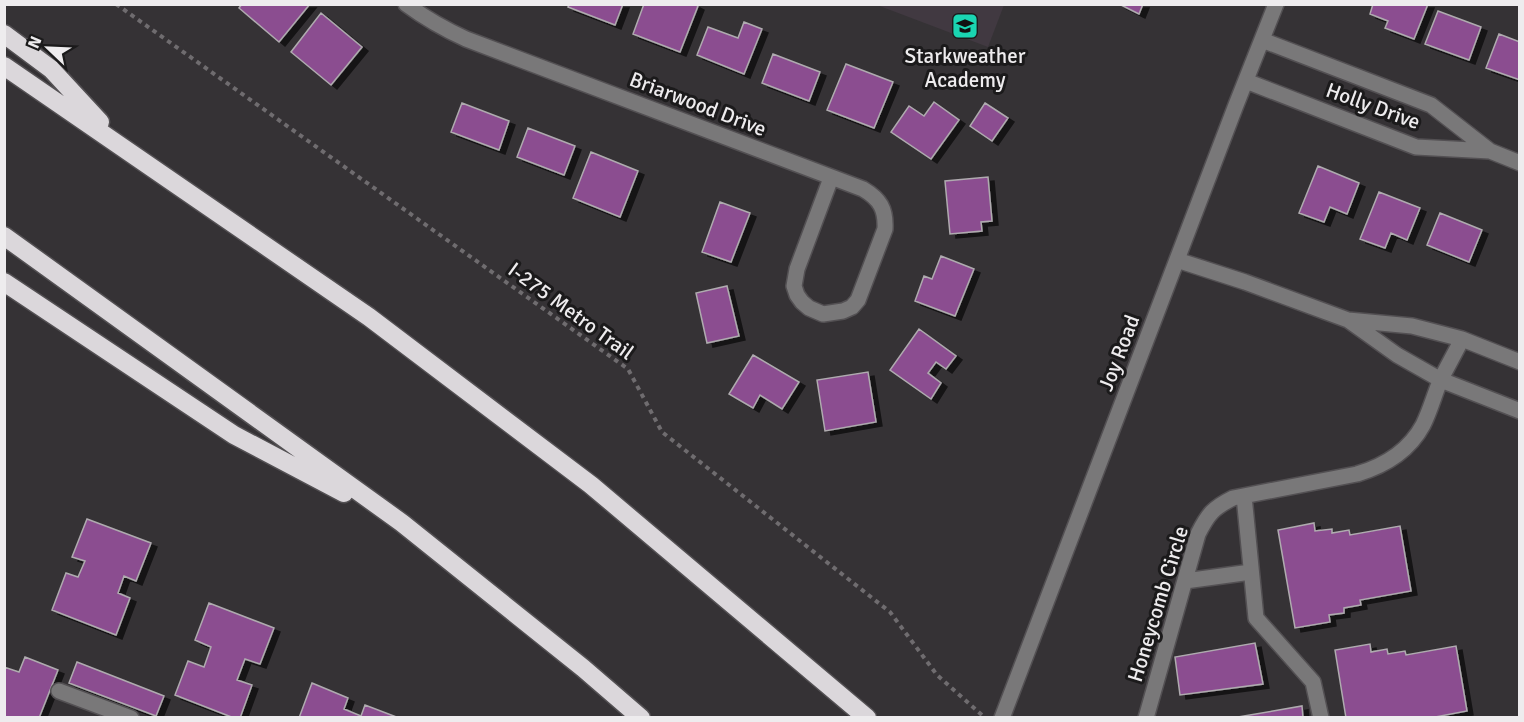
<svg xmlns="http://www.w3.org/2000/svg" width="1524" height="722" font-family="Signika,sans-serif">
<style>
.built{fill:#413941}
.building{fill:#8b4d90;stroke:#afabaf;stroke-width:1.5;filter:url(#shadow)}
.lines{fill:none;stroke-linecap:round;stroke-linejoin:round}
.minor-casing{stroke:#535053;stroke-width:18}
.highway-casing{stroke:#535053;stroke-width:21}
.path{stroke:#6f6c6f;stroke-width:4;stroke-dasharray:4.5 4.5;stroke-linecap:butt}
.minor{stroke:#797879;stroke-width:15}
.highway{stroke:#dbd7db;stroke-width:18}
.labels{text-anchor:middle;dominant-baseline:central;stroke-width:6;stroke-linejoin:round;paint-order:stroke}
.poi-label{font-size:21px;fill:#eeecee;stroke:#1b1a1b}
.street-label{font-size:21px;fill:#eeecee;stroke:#1b1a1b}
</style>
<defs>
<filter id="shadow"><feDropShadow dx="6" dy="4" stdDeviation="0" flood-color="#0009"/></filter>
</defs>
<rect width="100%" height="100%" fill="#353235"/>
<path class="built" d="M877,5H1004L988,47Z"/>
<path class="building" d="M242,4H310L279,42L239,8Z
M569,4H623L615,25L568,7Z
M644,4H694L698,6L680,52L633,34Z
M1119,4H1143L1139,14Z
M1373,4H1428L1414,39L1385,28L1388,21L1370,14Z
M1438,11L1481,27L1469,60L1425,44Z
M321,13L362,47L331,85L291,52Z
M744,22L762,29L744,74L697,55L708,27L738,38Z
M1499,34L1520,42V80L1486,68Z
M773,54L820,72L809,101L762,83Z
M846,64L893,82L874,128L827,110Z
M934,102L959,120L931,159L891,132L909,106L924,116Z
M462,103L509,121L499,150L451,132Z
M985,103L1008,118L992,141L970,126Z
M528,128L575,146L564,175L517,157Z
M591,152L638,171L620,217L573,198Z
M1318,166L1359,183L1347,214L1330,207L1324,222L1299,213Z
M988,177L992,221L981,222L982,231L950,234L945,181Z
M1379,192L1420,208L1407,240L1391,233L1385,248L1360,239Z
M720,202L750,213L731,262L702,252Z
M1440,213L1482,230L1469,262L1427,245Z
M941,256L974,269L955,316L915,301L924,276L932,279Z
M727,286L739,336L707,343L696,293Z
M919,329L956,356L946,369L936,362L928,373L941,383L931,399L890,370Z
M753,355L799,382L782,409L760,395L753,408L729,394Z
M868,372L876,422L825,431L817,380Z
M87,519L151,543L136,581L124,576L118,593L130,598L116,635L52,610L66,573L78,577L85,561L72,557Z
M1314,523L1315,531L1332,529V533L1349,530L1350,535L1400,526L1411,591L1360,600L1361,605L1344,608V613L1329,615L1330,622L1295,628L1278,530Z
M209,603L274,628L260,664L245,659L237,680L252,685L240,718H234L175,695L188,661L204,667L211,647L195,640Z
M1255,643L1263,684L1180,695L1175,657Z
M1370,644L1371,652L1387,649L1388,654L1405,651L1406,655L1456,646L1467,711L1430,718H1346L1335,650Z
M25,657L58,670L39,718H4V667L19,672Z
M77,662L164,696L156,716L69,683Z
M312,683L348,698L344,709L361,716L365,705L399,718H299Z
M1302,706L1303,718H1232Z"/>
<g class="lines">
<defs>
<path id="minor" d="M406,4C425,18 444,29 466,39L863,189C880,199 886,209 885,229L858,300L852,307L843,311L823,314L809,308L802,302L797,295L794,286L797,269L831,178
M1262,40L1431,105L1490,151L1520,163
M1246,81L1416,147L1490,151
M1177,260L1245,282L1348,320L1412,326L1462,339L1520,362
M1348,320L1397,355L1441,380L1520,411
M1244,496L1256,618L1313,682L1321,718
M1185,581L1251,572
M59,691L131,718
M1002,718L1236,105L1276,4
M1146,718L1198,534C1208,514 1213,508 1233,498L1357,474C1384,466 1409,451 1423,425C1430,411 1434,396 1440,381C1447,367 1455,353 1462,339"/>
<path id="highway" d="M4,34L51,69L100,122
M4,66L369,317L591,485L867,718
M4,236L402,523L583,668L641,718
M4,282L234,435L344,493"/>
</defs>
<use href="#minor" class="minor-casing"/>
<use href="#highway" class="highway-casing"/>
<path class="path" d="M116,4L628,369L662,432L890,612L937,675L982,715"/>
<use href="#minor" class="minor"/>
<use href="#highway" class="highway"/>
</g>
<defs>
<symbol id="school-square" viewBox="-11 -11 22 22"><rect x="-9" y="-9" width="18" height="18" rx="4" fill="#1ad5b2" stroke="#1b1a1b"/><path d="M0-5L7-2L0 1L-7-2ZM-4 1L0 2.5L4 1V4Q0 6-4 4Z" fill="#111"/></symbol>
</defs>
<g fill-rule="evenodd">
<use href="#school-square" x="950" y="11" width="30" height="30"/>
</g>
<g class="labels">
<g class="poi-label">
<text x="965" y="56">Starkweather<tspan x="965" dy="24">Academy</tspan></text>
</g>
<g class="street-label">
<text transform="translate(698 104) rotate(21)">Briarwood Drive</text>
<text transform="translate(1373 106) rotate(20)">Holly Drive</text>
<text transform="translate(571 311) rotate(36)">I-275 Metro Trail</text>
<text transform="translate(1119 353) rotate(-69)">Joy Road</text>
<text transform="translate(1158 604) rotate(-73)">Honeycomb Circle</text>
</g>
</g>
<rect width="1524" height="722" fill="none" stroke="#eeecee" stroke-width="12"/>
<g transform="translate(48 48) rotate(293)" stroke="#1b1a1b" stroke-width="4.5" paint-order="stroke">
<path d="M0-4.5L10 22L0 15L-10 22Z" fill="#eeecee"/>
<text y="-9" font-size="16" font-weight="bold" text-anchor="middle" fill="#eeecee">N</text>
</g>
</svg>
